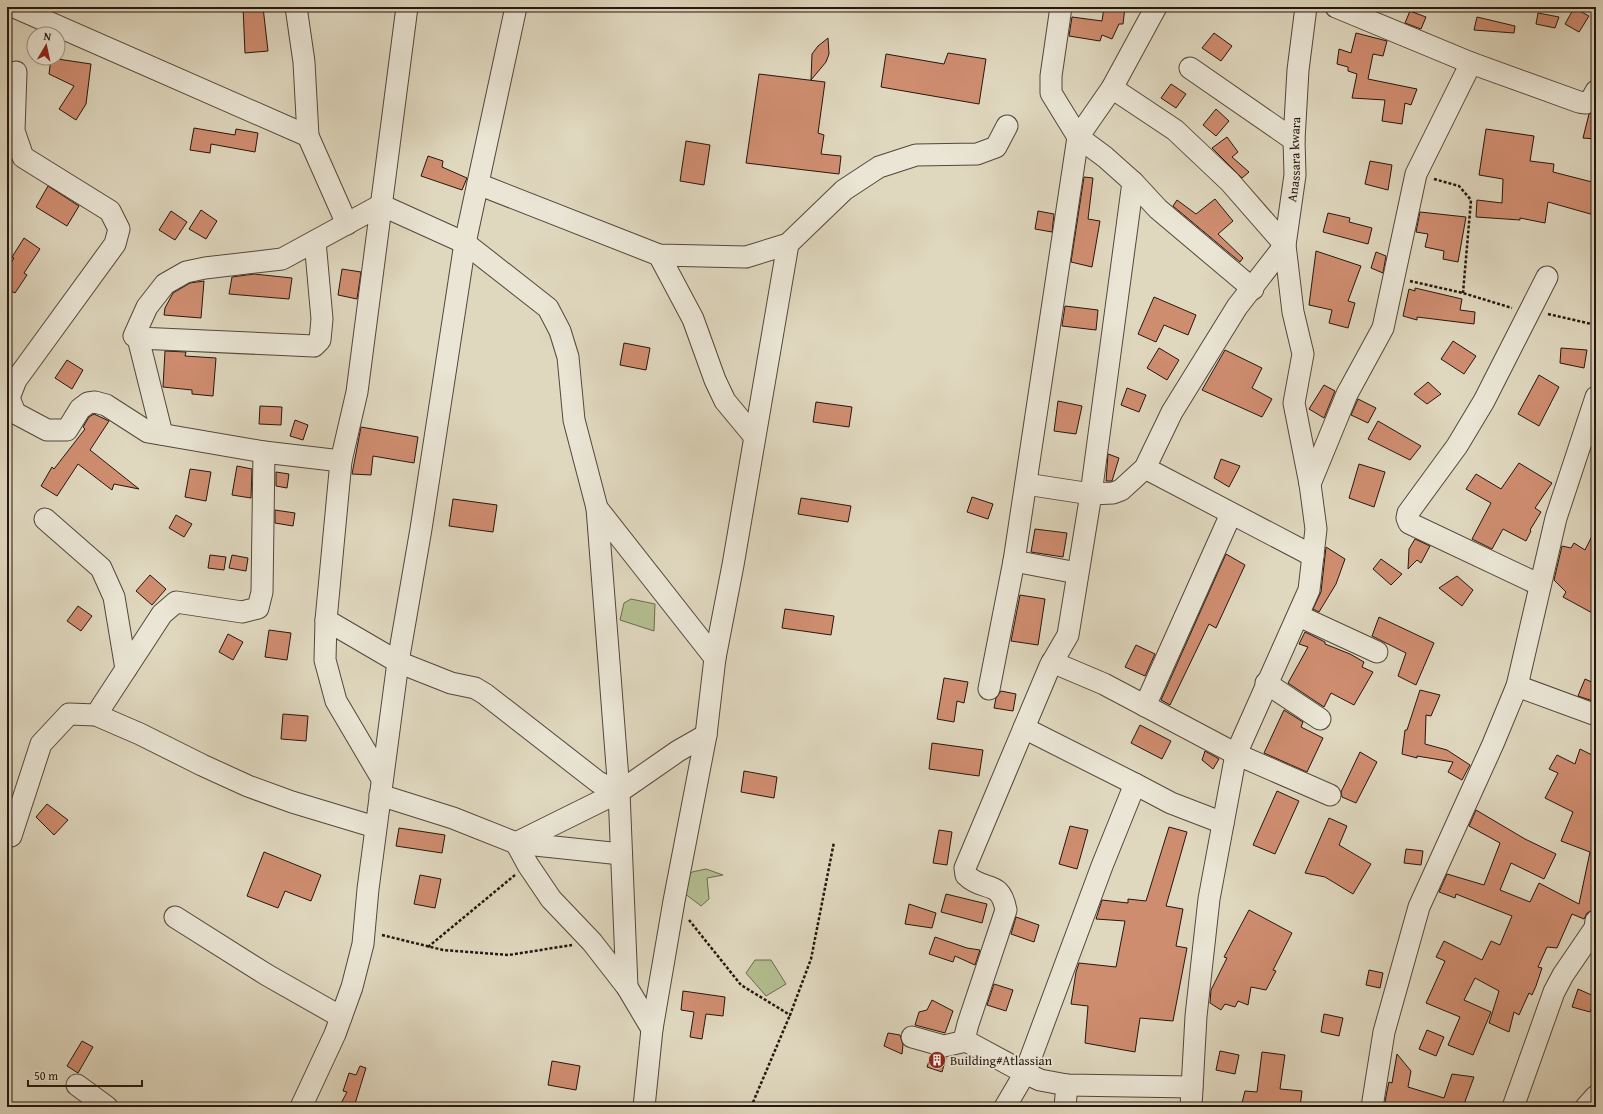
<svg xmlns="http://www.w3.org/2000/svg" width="1603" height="1114" font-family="'Gentium Book Plus',serif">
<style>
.green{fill:#b3be90;stroke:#6c6a4f}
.building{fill:#cf8d70;stroke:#26170e}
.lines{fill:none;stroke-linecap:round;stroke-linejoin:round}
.minor-casing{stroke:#54473a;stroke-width:23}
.path{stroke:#26170e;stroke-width:2.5;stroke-dasharray:3 2;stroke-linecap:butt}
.minor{stroke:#eae5d5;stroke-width:21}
.labels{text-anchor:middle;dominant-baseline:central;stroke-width:3.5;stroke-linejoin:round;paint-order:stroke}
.street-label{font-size:13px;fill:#26170e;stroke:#eae5d5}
.poi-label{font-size:13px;fill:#26170e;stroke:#eae5d5;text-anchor:start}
</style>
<rect width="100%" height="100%" fill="#dfd7be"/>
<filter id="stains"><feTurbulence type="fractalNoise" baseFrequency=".005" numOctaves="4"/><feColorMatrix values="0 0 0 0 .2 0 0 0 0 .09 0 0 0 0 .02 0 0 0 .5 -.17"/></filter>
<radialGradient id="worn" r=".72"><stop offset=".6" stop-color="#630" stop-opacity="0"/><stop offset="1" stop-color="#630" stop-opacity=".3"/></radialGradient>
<path class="green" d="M631,599L655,604L654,631L620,620L624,603Z
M706,869L723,875L707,878L709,899L701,906L684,893L683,881L692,872Z
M755,960H771L786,984L766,996L746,973Z"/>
<path class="building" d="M243,7H263L268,51L245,53Z
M1104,7H1125L1123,24H1119L1112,39L1102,35L1100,41L1069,36L1072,17L1102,21Z
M1574,8L1589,16L1579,32L1565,24Z
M1410,11L1426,17L1421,29L1405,23Z
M1538,13L1559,17L1555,28L1536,24Z
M1477,17L1515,26L1514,33L1474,30Z
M1214,33L1232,46L1221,61L1202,48Z
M1356,33L1387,41L1383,56L1373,54L1368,79L1417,89L1411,105L1405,103L1402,124L1382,121L1385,100L1352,98L1357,74L1348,71V67L1337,64L1339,49L1351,53Z
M828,38L829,54L826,62L811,80L812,54L818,46Z
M948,53L986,59L979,104L881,87L886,54L944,64Z
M51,58L91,64L86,104L76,120L59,109L74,86L49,74Z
M759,74L825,82L818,133L824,135L821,154L841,156L839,174L746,163Z
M1171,84L1186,94L1176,108L1161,98Z
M1216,109L1229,121L1216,136L1203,125Z
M1596,111V139L1583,138L1589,114Z
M194,128L235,135L236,129L258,133L255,152L211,144L210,153L190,150Z
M1486,129L1534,136L1530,161L1554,164L1553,172L1596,183L1594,215L1548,202L1545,223L1520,218V220L1476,217L1477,200L1502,203L1503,179L1479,175Z
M1227,137L1238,152L1232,157L1249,172L1242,178L1212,148Z
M686,141L710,145L704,185L680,181Z
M428,156L443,161L442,167L467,178L462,190L421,176Z
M1370,161L1392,165L1388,190L1365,184Z
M1084,177L1093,178L1088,219L1100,221L1092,267L1071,262Z
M48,186L79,206L67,226L36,207Z
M1215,199L1233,221L1218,234L1243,258L1240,262L1173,206L1177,200L1196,214Z
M201,210L217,221L206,239L189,229Z
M171,211L187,222L175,240L159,230Z
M1038,211L1054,214L1052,232L1035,229Z
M1420,212L1466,217L1458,262L1443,259L1444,251L1425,247L1428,234L1416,232Z
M1328,213L1350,218L1349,222L1372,228L1368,244L1323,232Z
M24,238L40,249L24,273L27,275L15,293L7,289V269L14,258L12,257Z
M1316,251L1361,266L1348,301L1355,303L1348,328L1329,323L1332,310L1309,305Z
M1376,252L1386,256L1383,273L1371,268Z
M342,269L361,272L357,299L338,295Z
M254,274L292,278L289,299L229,294L232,277Z
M204,281L201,318L164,315L165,308L173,293L190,283Z
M1415,288L1462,299L1460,310L1475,312L1474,324L1417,317V320L1403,316L1409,289L1415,291Z
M1154,297L1196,315L1188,335L1164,325L1156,342L1138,334Z
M1065,306L1098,310L1096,330L1062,326Z
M1453,341L1476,356L1464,374L1441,359Z
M624,343L650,348L646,370L620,365Z
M1159,348L1179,360L1167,380L1147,368Z
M1561,348L1587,350L1584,368L1560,363Z
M1225,350L1262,368L1252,388L1272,399L1262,417L1202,390Z
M165,351L186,352L185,356L216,358L213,396L192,394V390L163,387Z
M67,360L83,370L72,389L55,378Z
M1539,375L1559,387L1539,426L1518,414Z
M1428,382L1441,394L1427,404L1414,394Z
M1324,385L1335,391L1324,418L1309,409Z
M1127,388L1146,395L1139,412L1121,405Z
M1358,399L1376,408L1368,423L1351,415Z
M1058,401L1082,406L1076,434L1054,431Z
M816,402L852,407L849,427L813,422Z
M260,406L282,407L281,425L259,424Z
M94,414L109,421L90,450L139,489L114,484L112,490L78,464L57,496L41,486L52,467L54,469L85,429L83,427L89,417Z
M295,420L308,425L303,440L290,436Z
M1378,421L1421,446L1410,460L1368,439Z
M361,427L418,437L414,463L373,456L371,475L352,474Z
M1108,454L1119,458L1112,481H1106Z
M1221,459L1240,466L1229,487L1214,478Z
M1519,463L1552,483L1535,508L1541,512L1530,530L1531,531L1526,541L1503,529L1492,549L1472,539L1491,503L1466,489L1476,474L1501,489Z
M1359,464L1385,472L1374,507L1349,498Z
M237,466L252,469L251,498L232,495Z
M190,469L211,472L206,501L185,497Z
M276,472L289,474L287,488L276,486Z
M972,497L993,504L988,519L967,512Z
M801,498L851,506L848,522L798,514Z
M453,499L497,505L493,532L449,526Z
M275,510L295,513L293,526L275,523Z
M176,515L192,524L184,537L169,528Z
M1596,528V615L1563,597L1566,592L1554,580L1562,546L1571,548L1574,543L1585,550Z
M1035,529L1067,533L1063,557L1031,552Z
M1415,539L1430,546L1421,563L1417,560L1408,569L1409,549Z
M1326,547L1345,559L1336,584L1319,612L1313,609L1321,592Z
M1226,554L1245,565L1216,628L1209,624L1170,705L1161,700Z
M210,555L226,557L224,570L208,568Z
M232,555L248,558L246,571L229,568Z
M1381,559L1402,574L1391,585L1373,569Z
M150,575L166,589L152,605L136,591Z
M1457,576L1473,590L1462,606L1439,588Z
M1020,595L1045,599L1038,645L1011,641Z
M78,606L92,616L81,631L67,621Z
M785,609L834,616L831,635L782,628Z
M1379,617L1434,643L1416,685L1398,676L1406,653L1372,636Z
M269,630L291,633L287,660L265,657Z
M1305,632L1325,642V644L1350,654L1364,662L1362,667L1373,672L1354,705L1331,693L1324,707L1288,683L1308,647L1299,644Z
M228,634L243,642L233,660L219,652Z
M1136,645L1155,654L1145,676L1125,667Z
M944,678L968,682L964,703L957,701L954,722L937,719Z
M1585,679L1596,684V702L1578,696Z
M1420,690L1440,695L1431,716L1426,715L1425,744L1447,750L1470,765L1462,780L1448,772L1453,762L1417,756V758L1402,754L1405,730H1407Z
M1001,691L1016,694L1013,711L994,708L996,698Z
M1284,710L1303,722L1301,727L1323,738L1307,772L1264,753Z
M283,714L308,716L306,741L281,739Z
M1140,725L1171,741L1162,759L1131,743Z
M932,743L983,750L979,776L929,769Z
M1580,749L1596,757V899L1593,910L1587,913L1584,919L1572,914L1557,948L1547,947L1538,967L1542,968L1536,986L1532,995L1529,993L1519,1015L1514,1012L1509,1032L1489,1023L1499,991L1475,978L1464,1000L1491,1012L1473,1055L1448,1045L1460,1017L1426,1003L1445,961L1436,957L1444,941L1482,960L1491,941L1500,945L1512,916L1456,894L1455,898L1439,892L1447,874L1484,885L1500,843L1469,826L1476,810L1525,839L1556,854L1544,879L1511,863L1500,890L1530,902L1539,883L1579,904L1590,852L1561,841L1573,812L1545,798L1558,773L1549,769L1557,755L1575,764Z
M1205,751L1219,759L1213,769L1202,760Z
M1360,752L1377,762L1356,803L1342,797L1341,792Z
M744,771L777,777L774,798L741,792Z
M1277,791L1299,801L1275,854L1253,845Z
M47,804L68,820L54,835L36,817Z
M1329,818L1347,826L1339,845L1371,864L1353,894L1325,877L1305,873Z
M1070,826L1088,830L1077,869L1059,864Z
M1169,827L1187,832L1166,906L1183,909L1176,946L1187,948L1173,1021L1140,1018L1135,1052L1085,1043L1088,1006L1071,1004L1076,972L1079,963L1116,967L1125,921L1096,919L1102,900L1128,903V899L1146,901Z
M399,828L445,835L442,853L396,846Z
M939,830L952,832L947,865L933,863Z
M1406,849L1423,851L1421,865L1404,863Z
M264,852L321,875L311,901L285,891L278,908L247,896Z
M420,875L441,879L435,908L414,904Z
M946,894L987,904L982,923L941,912Z
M909,904L936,913L932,928L905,924Z
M1249,910L1292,933L1273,970L1276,971L1266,990L1251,987L1248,1005L1238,1001L1235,1007L1225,1004L1221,1010L1210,1003L1211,990L1227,958L1224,957Z
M1016,917L1039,925L1034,942L1011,934Z
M935,937L967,948L980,950L975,965L955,956L953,962L929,954Z
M1369,970L1383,973L1380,988L1366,985Z
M994,984L1013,990L1006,1011L987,1005Z
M1578,989L1596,997L1590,1012L1572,1007Z
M683,991L725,997L723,1016L706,1014L702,1039L690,1037L694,1012L681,1010Z
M932,1000L953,1011L945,1033L915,1025L919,1012L927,1010Z
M1324,1014L1343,1018L1339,1036L1321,1032Z
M1427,1030L1444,1037L1436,1056L1419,1049Z
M888,1033L900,1035L903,1045L902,1054L884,1046Z
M82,1041L93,1047L78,1073L67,1066Z
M1220,1051L1239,1055L1235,1074L1216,1070Z
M1262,1052L1285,1055L1280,1089L1302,1091L1300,1107H1241L1245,1091L1257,1092Z
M1397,1054L1411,1071L1408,1087L1444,1098L1452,1074L1474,1077L1463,1107H1384L1388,1086L1389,1082L1392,1083Z
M931,1055L946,1058L942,1072L927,1067Z
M552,1061L580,1066L576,1090L548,1085Z
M360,1066L366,1068L354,1107H339L347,1092L343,1091L349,1073L356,1075Z"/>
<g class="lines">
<defs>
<g id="minor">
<path d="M14,7L308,136"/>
<path d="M296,7L304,62L308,136L347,224"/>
<path d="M1061,7L1051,76V93L1078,137L1105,157L1133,182L1158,209L1253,289"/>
<path d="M1336,7L1471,63L1579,102L1586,103L1591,100L1596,91"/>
<path d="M1190,68L1294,140"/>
<path d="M16,72L14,131L23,157L110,211L119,229L115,244L16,380L9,398L15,413L47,430H67L80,409L88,403L95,402L106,405L148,432L264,452L341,461"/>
<path d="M1133,182L1091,494L1068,635L1050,666L965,868L966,875C984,893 1000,878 1006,910L968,1024L965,1036L966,1041L1025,1073L1102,866L1135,784L1171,803L1223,823"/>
<path d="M478,184L659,255L746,257L788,244L844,190L879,167L916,155L977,154L996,147L1007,126"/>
<path d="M381,205L465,243L548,308L560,331L568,357L574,420L597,508L715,658"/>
<path d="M315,241L322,319L320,340L314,346L138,338L134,336L147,307L165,284L186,272L205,268L282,259L381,205"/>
<path d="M659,255L693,319L715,380L725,401L754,436"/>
<path d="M138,338L162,434"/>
<path d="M1145,468L1313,556"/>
<path d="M1026,484L1091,494L1113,493L1121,490L1145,468L1172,412L1237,307L1285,245L1230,182L1175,130L1112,88"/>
<path d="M1310,484L1347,394L1383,328L1416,174L1471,63"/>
<path d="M597,508L619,792"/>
<path d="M45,519L101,568L114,597L126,669"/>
<path d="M1077,573L1014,561L1078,137L1112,88L1156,7"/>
<path d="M1540,585L1409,523L1407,518L1408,513L1457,446L1484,401L1547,277"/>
<path d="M1299,616L1377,652"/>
<path d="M326,620L398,662L451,683L475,688L485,694L598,782L619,792L627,987"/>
<path d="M1052,662L1104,684L1236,754L1330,795"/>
<path d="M1266,683L1320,719"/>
<path d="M1517,686L1596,715"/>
<path d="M989,689L1014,561"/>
<path d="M1145,706L1231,514"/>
<path d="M96,715L162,614L176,602L242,612L258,608L262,592L264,452"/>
<path d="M1024,728L1135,784"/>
<path d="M382,779L336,701L325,660L326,620L341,461L357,392L407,7"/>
<path d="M380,795L453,818L516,843L621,854"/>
<path d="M11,836L41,744L69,714L96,715L140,734L202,765L248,786L292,802L375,827"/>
<path d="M175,917L267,975L341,1017"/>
<path d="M652,1029L627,987L592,942L551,899L528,865L516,843L619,792L678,751L706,735"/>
<path d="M912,1037L944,1046L966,1041"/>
<path d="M77,1085L107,1107"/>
<path d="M301,1107L335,1034L352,987L363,944L368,889L398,662L421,529L465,243L516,7"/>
<path d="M644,1107L652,1029L674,901L706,735L715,658L733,565L788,244"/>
<path d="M1005,1107L1025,1073L1040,1080L1067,1085L1192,1087"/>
<path d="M1065,1107L1067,1085"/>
<path id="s1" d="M1191,1107L1196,1016L1209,899L1236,754L1309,590L1316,529L1310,484L1294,403L1303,354L1293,312L1285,245L1295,175L1294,140L1298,70L1306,7"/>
<path d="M1372,1107L1384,1032L1419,907L1493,744L1517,686L1556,518L1596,397"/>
<path d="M1513,1107L1554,992L1563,975L1595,928L1596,921"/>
<path d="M1586,1107L1596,1096"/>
</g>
</defs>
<use href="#minor" class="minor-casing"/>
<path class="path" d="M1434,179L1459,186L1471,200L1463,293
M1410,281L1463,293L1512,308
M1548,314L1596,325
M689,920L741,985L790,1015L811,959L834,842
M382,935L443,950L509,955L572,945
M428,947L515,875
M751,1107L790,1015"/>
<use href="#minor" class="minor"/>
</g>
<defs>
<symbol id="building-disc" viewBox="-11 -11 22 22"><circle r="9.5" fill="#8f2418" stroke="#eae5d5"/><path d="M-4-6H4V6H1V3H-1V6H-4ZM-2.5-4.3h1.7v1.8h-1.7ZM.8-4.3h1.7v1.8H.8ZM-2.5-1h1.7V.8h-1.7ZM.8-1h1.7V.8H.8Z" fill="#fff"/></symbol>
</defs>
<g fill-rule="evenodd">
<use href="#building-disc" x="927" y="1050" width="20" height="20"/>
</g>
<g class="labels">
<g class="street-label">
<text stroke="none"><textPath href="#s1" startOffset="972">Anassara kwara</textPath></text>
</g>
<g class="poi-label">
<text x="950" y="1060">Building#Atlassian</text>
</g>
</g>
<rect width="1603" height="1114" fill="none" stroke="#dfd7be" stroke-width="24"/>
<rect x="8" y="8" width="1587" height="1098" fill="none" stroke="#26170e" stroke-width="2"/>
<rect x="12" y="12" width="1579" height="1090" fill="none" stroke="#26170e"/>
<g transform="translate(46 46) rotate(9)"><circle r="19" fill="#eae5d5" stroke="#9c9385"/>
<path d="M0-3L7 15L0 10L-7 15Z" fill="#8f2418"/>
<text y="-6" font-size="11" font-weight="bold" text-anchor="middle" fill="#26170e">N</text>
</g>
<path d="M28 1080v6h114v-6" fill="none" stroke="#26170e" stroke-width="2"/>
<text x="34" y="1080" font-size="12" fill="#26170e" stroke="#eae5d5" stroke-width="3" paint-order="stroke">50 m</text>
<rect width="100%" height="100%" filter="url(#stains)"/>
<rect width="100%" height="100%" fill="url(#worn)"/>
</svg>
